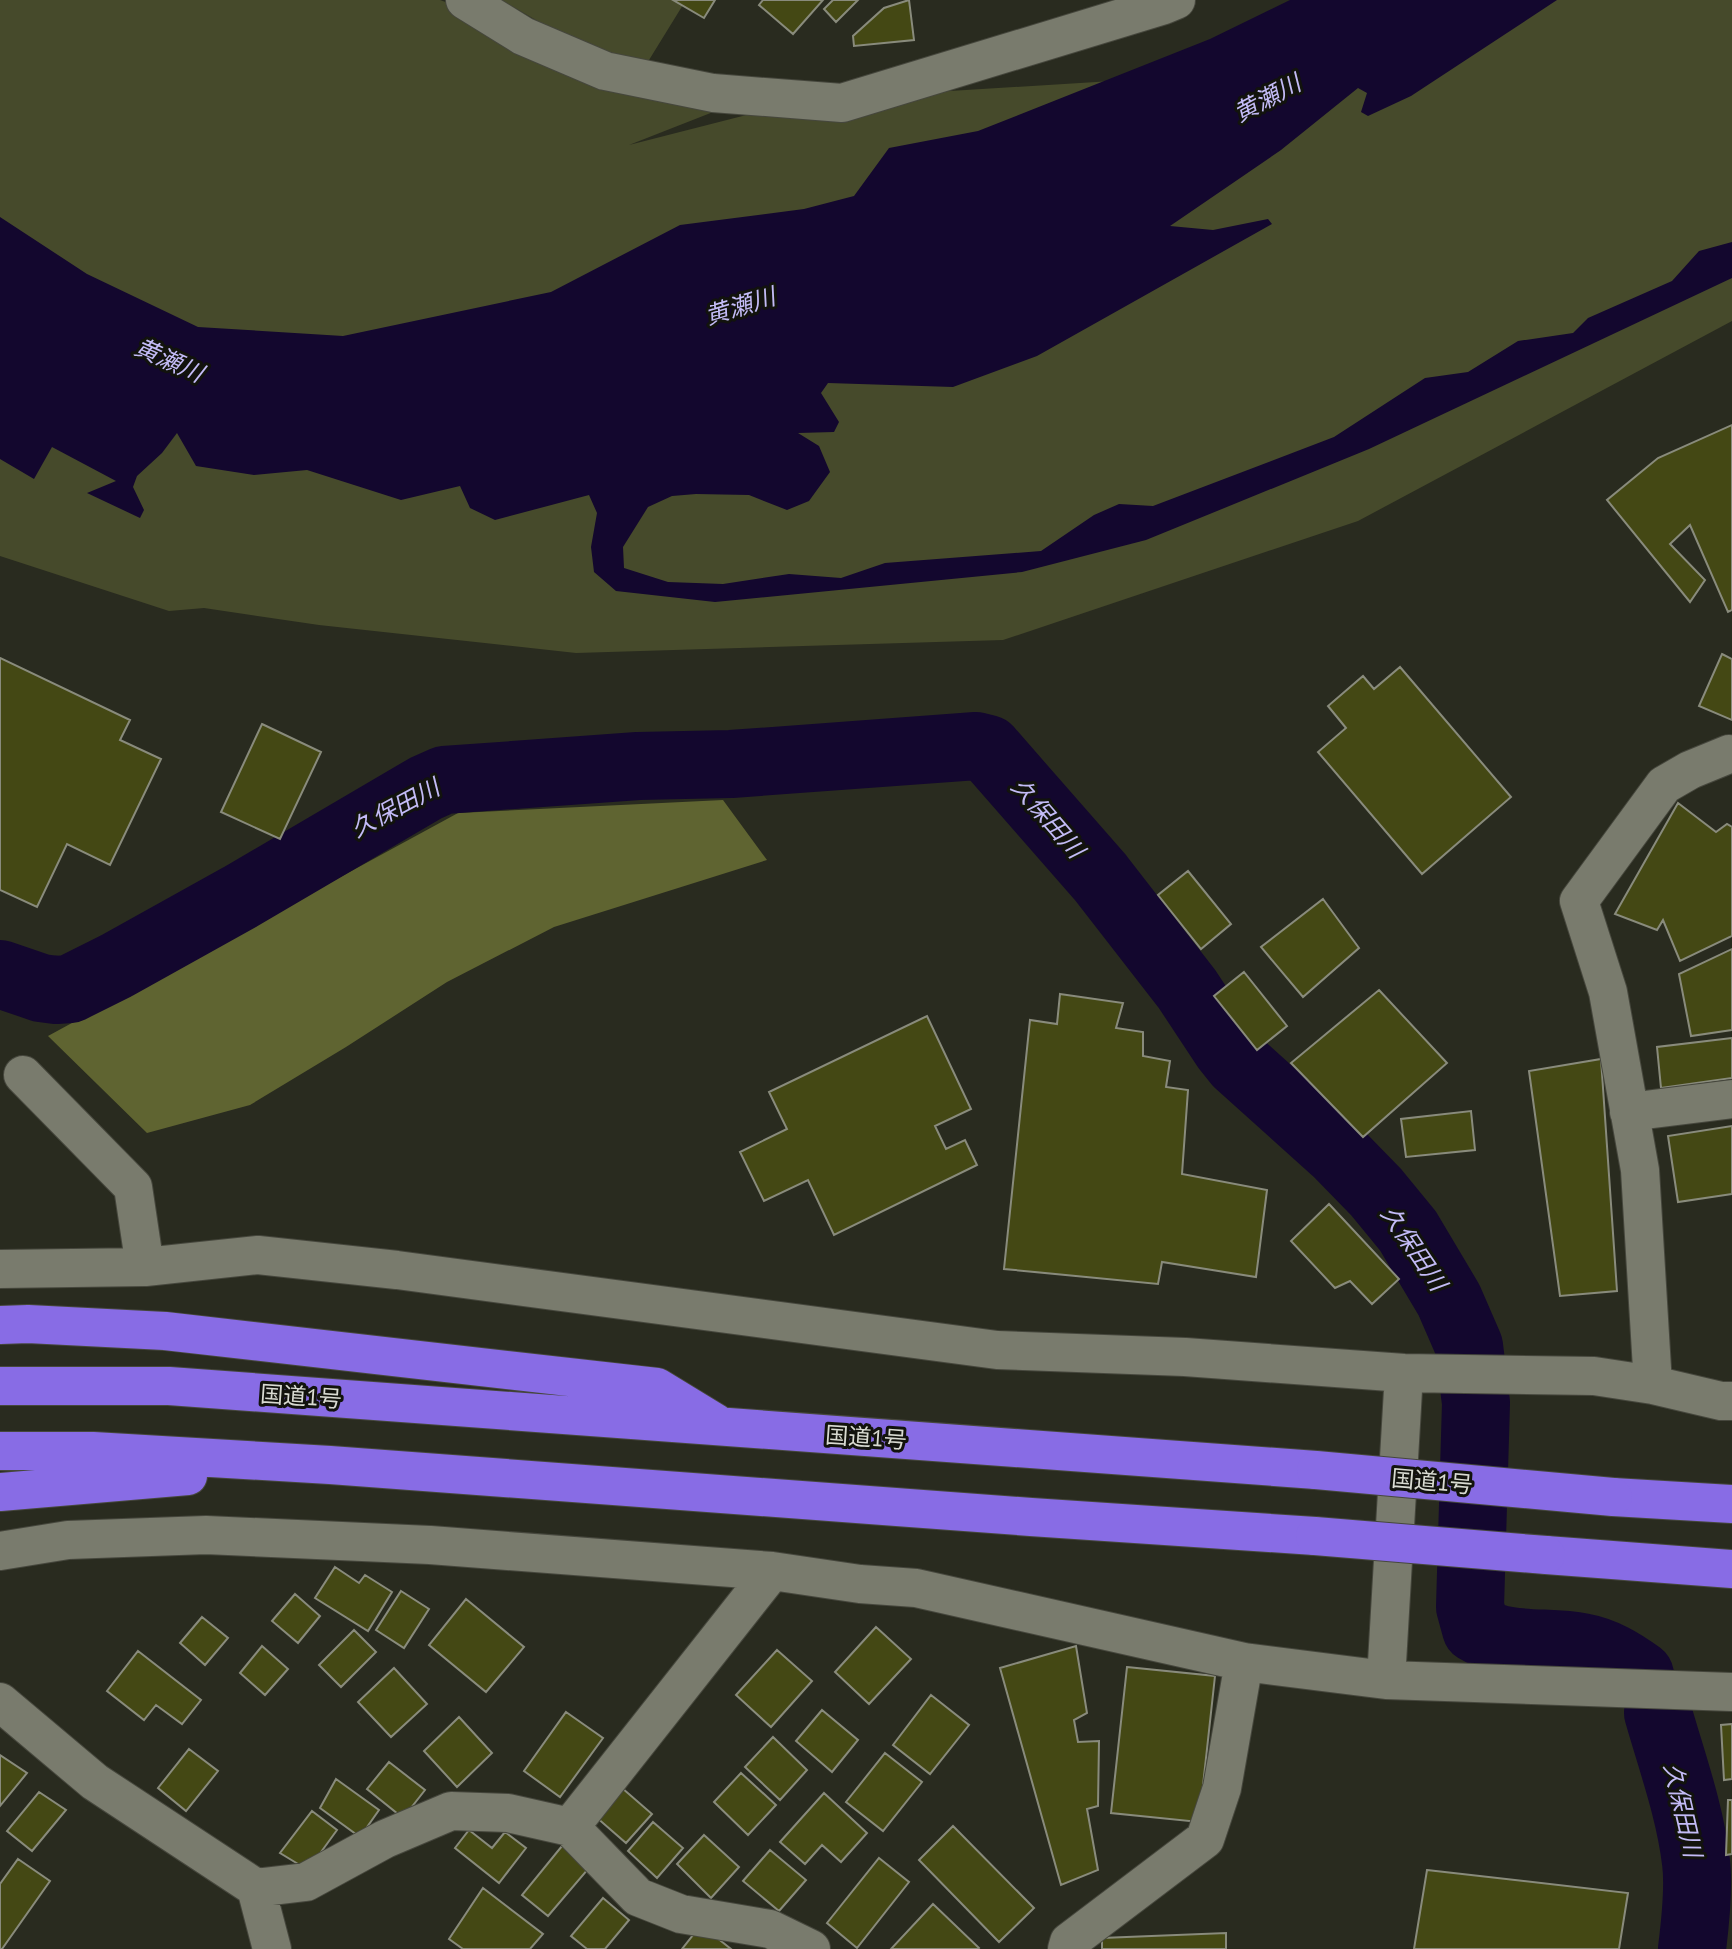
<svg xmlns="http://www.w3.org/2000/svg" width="1732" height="1949" font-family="'PT Sans','Noto Sans JP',sans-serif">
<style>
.green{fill:#464a2b}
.forest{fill:#5f6431}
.water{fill:#13072e}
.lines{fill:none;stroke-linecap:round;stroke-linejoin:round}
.river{stroke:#13072e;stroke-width:68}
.building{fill:#444814;stroke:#898b7c;stroke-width:2}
.minor-casing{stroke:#46473d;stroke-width:40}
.highway-casing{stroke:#46473d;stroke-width:40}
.minor{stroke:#797b6d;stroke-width:38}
.highway{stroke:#886ce5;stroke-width:38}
.highway-bridge-casing{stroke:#46473d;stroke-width:40;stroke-linecap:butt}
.highway-bridge{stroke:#886ce5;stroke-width:38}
.labels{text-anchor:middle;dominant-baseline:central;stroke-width:6;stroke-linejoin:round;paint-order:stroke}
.street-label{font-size:23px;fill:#d9dbd2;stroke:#12130d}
.water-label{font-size:24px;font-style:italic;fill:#c3bbf6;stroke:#12130d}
</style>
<rect width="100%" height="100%" fill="#292b1f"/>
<path class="green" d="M0,0H440L604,59L501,0H686L641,73L731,105L629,145L805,100L1273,71L1507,0H1732V321L1358,521L1003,640L576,653L319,625L204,608L169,611L0,556Z"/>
<path class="forest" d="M723,800L767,860L554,927L447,982L346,1047L250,1105L147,1133L48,1036L458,813Z"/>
<path class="water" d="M1290,0H1557L1411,96L1368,116L1361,112L1367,93L1358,88L1281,150L1170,226L1213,230L1268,219L1272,224L1037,356L953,387L828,383L821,393L839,422L834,432L798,433L819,446L830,472L809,501L787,510L749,495L696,494L672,496L648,507L623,547L624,568L668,582L723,584L789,574L841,578L885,563L1041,551L1094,515L1119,504L1153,506L1334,437L1425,378L1468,372L1518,341L1573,333L1588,318L1672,281L1699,251L1732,242V278L1369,449L1146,540L1022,572L715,602L616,591L594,572L591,547L597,513L589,495L495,520L470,508L460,486L401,500L307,470L254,475L196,466L177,433L162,453L137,476L133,487L144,510L140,518L87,493L116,481L52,447L34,479L0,459V217L87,274L198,327L343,336L551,292L680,225L804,209L854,196L889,148L978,131L1210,39Z"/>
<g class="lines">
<path class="river" d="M0,974L41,988L56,990L70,989L116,966L240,897L426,788L444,780L638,766L731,764L976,746L988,749L1100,877L1187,989L1226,1048L1238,1063L1338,1153L1376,1192L1408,1231L1449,1300L1469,1346L1476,1403L1470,1607L1476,1629C1508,1649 1546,1640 1582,1647C1604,1651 1622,1662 1640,1675
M1658,1713C1672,1762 1690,1811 1696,1862C1699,1886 1695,1925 1692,1949"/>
</g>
<path class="building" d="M673,0H715L704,18Z
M763,0H823L793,34L759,5Z
M833,0H858L836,22L824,9Z
M909,0L914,40L854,46L853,36L884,8Z
M1732,425V610L1728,612L1690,525L1670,544L1705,580L1690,602L1607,500L1658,458Z
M1722,654L1732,659V720L1699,706Z
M0,658L130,720L120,740L161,759L110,865L67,844L37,907L0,890Z
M1400,667L1511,797L1422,874L1318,752L1346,728L1328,706L1363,676L1374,689Z
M262,724L321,752L280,839L221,812Z
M1678,803L1716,832L1727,824L1732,827V936L1680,961L1663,920L1657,930L1615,914Z
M1188,871L1231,924L1201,949L1158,895Z
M1323,899L1359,948L1303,997L1261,947Z
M1732,949V1030L1691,1036L1679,974Z
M1244,972L1287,1026L1257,1050L1214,996Z
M1379,990L1447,1063L1363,1137L1291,1063Z
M1060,994L1123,1003L1116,1028L1143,1032V1056L1170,1061L1166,1087L1188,1090L1182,1174L1267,1190L1256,1277L1162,1262L1158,1284L1004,1269L1030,1020L1057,1024Z
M927,1016L971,1109L935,1126L946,1149L965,1140L977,1165L834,1235L808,1180L764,1201L740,1152L787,1129L769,1092Z
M1732,1038V1078L1661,1088L1657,1047Z
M1601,1059L1617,1291L1560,1296L1529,1071Z
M1471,1111L1475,1150L1406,1157L1401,1119Z
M1732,1126V1194L1678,1202L1668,1136Z
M1329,1204L1399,1279L1372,1304L1350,1281L1335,1288L1291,1241Z
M335,1567L359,1583L365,1575L392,1592L368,1631L315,1598Z
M401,1591L429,1609L404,1648L376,1630Z
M295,1594L320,1616L298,1643L272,1621Z
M466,1599L524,1647L486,1692L429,1645Z
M202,1617L228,1638L205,1665L180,1643Z
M876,1627L911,1659L869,1704L835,1672Z
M354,1630L376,1652L341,1687L319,1665Z
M262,1646L288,1669L265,1695L240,1673Z
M1076,1646L1087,1713L1074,1720L1078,1742L1099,1741L1098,1806L1087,1809L1098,1870L1061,1885L1000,1668Z
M777,1650L812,1681L771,1727L736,1695Z
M138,1651L201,1700L182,1724L156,1705L144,1720L107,1691Z
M1127,1667L1215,1676L1199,1822L1111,1813Z
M394,1668L427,1704L391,1737L358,1702Z
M931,1695L969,1725L930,1774L893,1745Z
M822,1710L858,1740L832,1772L796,1741Z
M566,1712L603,1738L560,1797L524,1771Z
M459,1717L492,1753L457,1787L424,1751Z
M1732,1724V1779L1724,1780L1721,1725Z
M773,1737L807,1770L780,1800L745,1767Z
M189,1749L218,1771L186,1811L158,1788Z
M885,1753L922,1782L883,1831L846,1802Z
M0,1755L27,1773L0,1806Z
M389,1762L425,1790L403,1818L367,1789Z
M741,1773L776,1805L748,1835L714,1802Z
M336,1779L379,1810L360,1837L320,1808Z
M622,1788L652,1814L626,1843L596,1817Z
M39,1792L66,1810L32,1851L7,1831Z
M824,1793L867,1833L841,1862L822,1845L805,1864L780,1842Z
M1728,1800H1732V1854L1726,1855Z
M312,1811L337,1830L308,1870L280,1853Z
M653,1822L683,1848L657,1878L628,1851Z
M953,1826L1034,1908L999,1942L919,1860Z
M469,1830L492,1848L505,1832L526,1848L499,1883L455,1848Z
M704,1835L739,1867L711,1898L677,1864Z
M562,1846L589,1868L548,1916L522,1895Z
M770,1850L806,1880L779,1911L743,1881Z
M879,1858L909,1882L857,1948L827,1923Z
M18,1859L50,1881L2,1949H0V1884Z
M1427,1870L1628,1893L1619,1949H1414Z
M483,1888L543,1934L530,1949H463L449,1939Z
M603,1898L629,1920L605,1949H587L571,1936Z
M933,1904L979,1948L978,1949H891Z
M701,1925L731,1949H682Z
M1226,1933V1949H1102V1938Z"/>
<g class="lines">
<defs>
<path id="minor" d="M465,0L523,36L605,71L713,93L842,103L1164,5L1176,0
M23,1075L133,1187L145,1267
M1629,1112L1732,1099
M0,1269L145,1267L258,1255L397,1270L997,1350L1185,1357L1404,1373L1594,1376L1653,1385L1721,1401H1732
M1653,1385L1640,1170L1608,992L1579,901L1664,785L1690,770L1729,754
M0,1551L68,1540L206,1535L430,1545L772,1571L860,1584L916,1588L1244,1662L1386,1680L1732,1692
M1386,1680L1404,1373
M0,1702L95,1782L256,1888L272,1949
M570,1827L772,1571
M256,1888L306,1882L385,1839L451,1811L508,1813L570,1827L638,1897L681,1914L770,1929L811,1949
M1067,1949L1069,1942L1205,1839L1222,1788L1244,1662"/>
<path id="highway" d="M0,1325L28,1324L165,1331L657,1387L716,1423
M0,1386H169L1316,1470
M0,1451H93L330,1465L1031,1517L1315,1536
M0,1492L188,1476
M1613,1497L1732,1504
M1546,1555L1732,1569"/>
</defs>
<use href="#minor" class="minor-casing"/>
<use href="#highway" class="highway-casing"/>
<use href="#minor" class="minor"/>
<use href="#highway" class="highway"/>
<defs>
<path id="highway-bridge" d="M1316,1470L1613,1497
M1315,1536L1546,1555"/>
</defs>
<use href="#highway-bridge" class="highway-bridge-casing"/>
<use href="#highway-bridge" class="highway-bridge"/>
</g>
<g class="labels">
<g class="street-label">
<text transform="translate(301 1396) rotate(4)">国道1号</text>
<text transform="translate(866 1437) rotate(4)">国道1号</text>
<text transform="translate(1432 1481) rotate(5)">国道1号</text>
</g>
<g class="water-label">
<text transform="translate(1267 98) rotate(-28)">黄瀬川</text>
<text transform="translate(740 306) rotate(-17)">黄瀬川</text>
<text transform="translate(169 360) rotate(24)">黄瀬川</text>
<text transform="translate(395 808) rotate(-28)">久保田川</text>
<text transform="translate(1048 818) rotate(49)">久保田川</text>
<text transform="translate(1414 1248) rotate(56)">久保田川</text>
<text transform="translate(1683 1810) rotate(77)">久保田川</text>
</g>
</g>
</svg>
